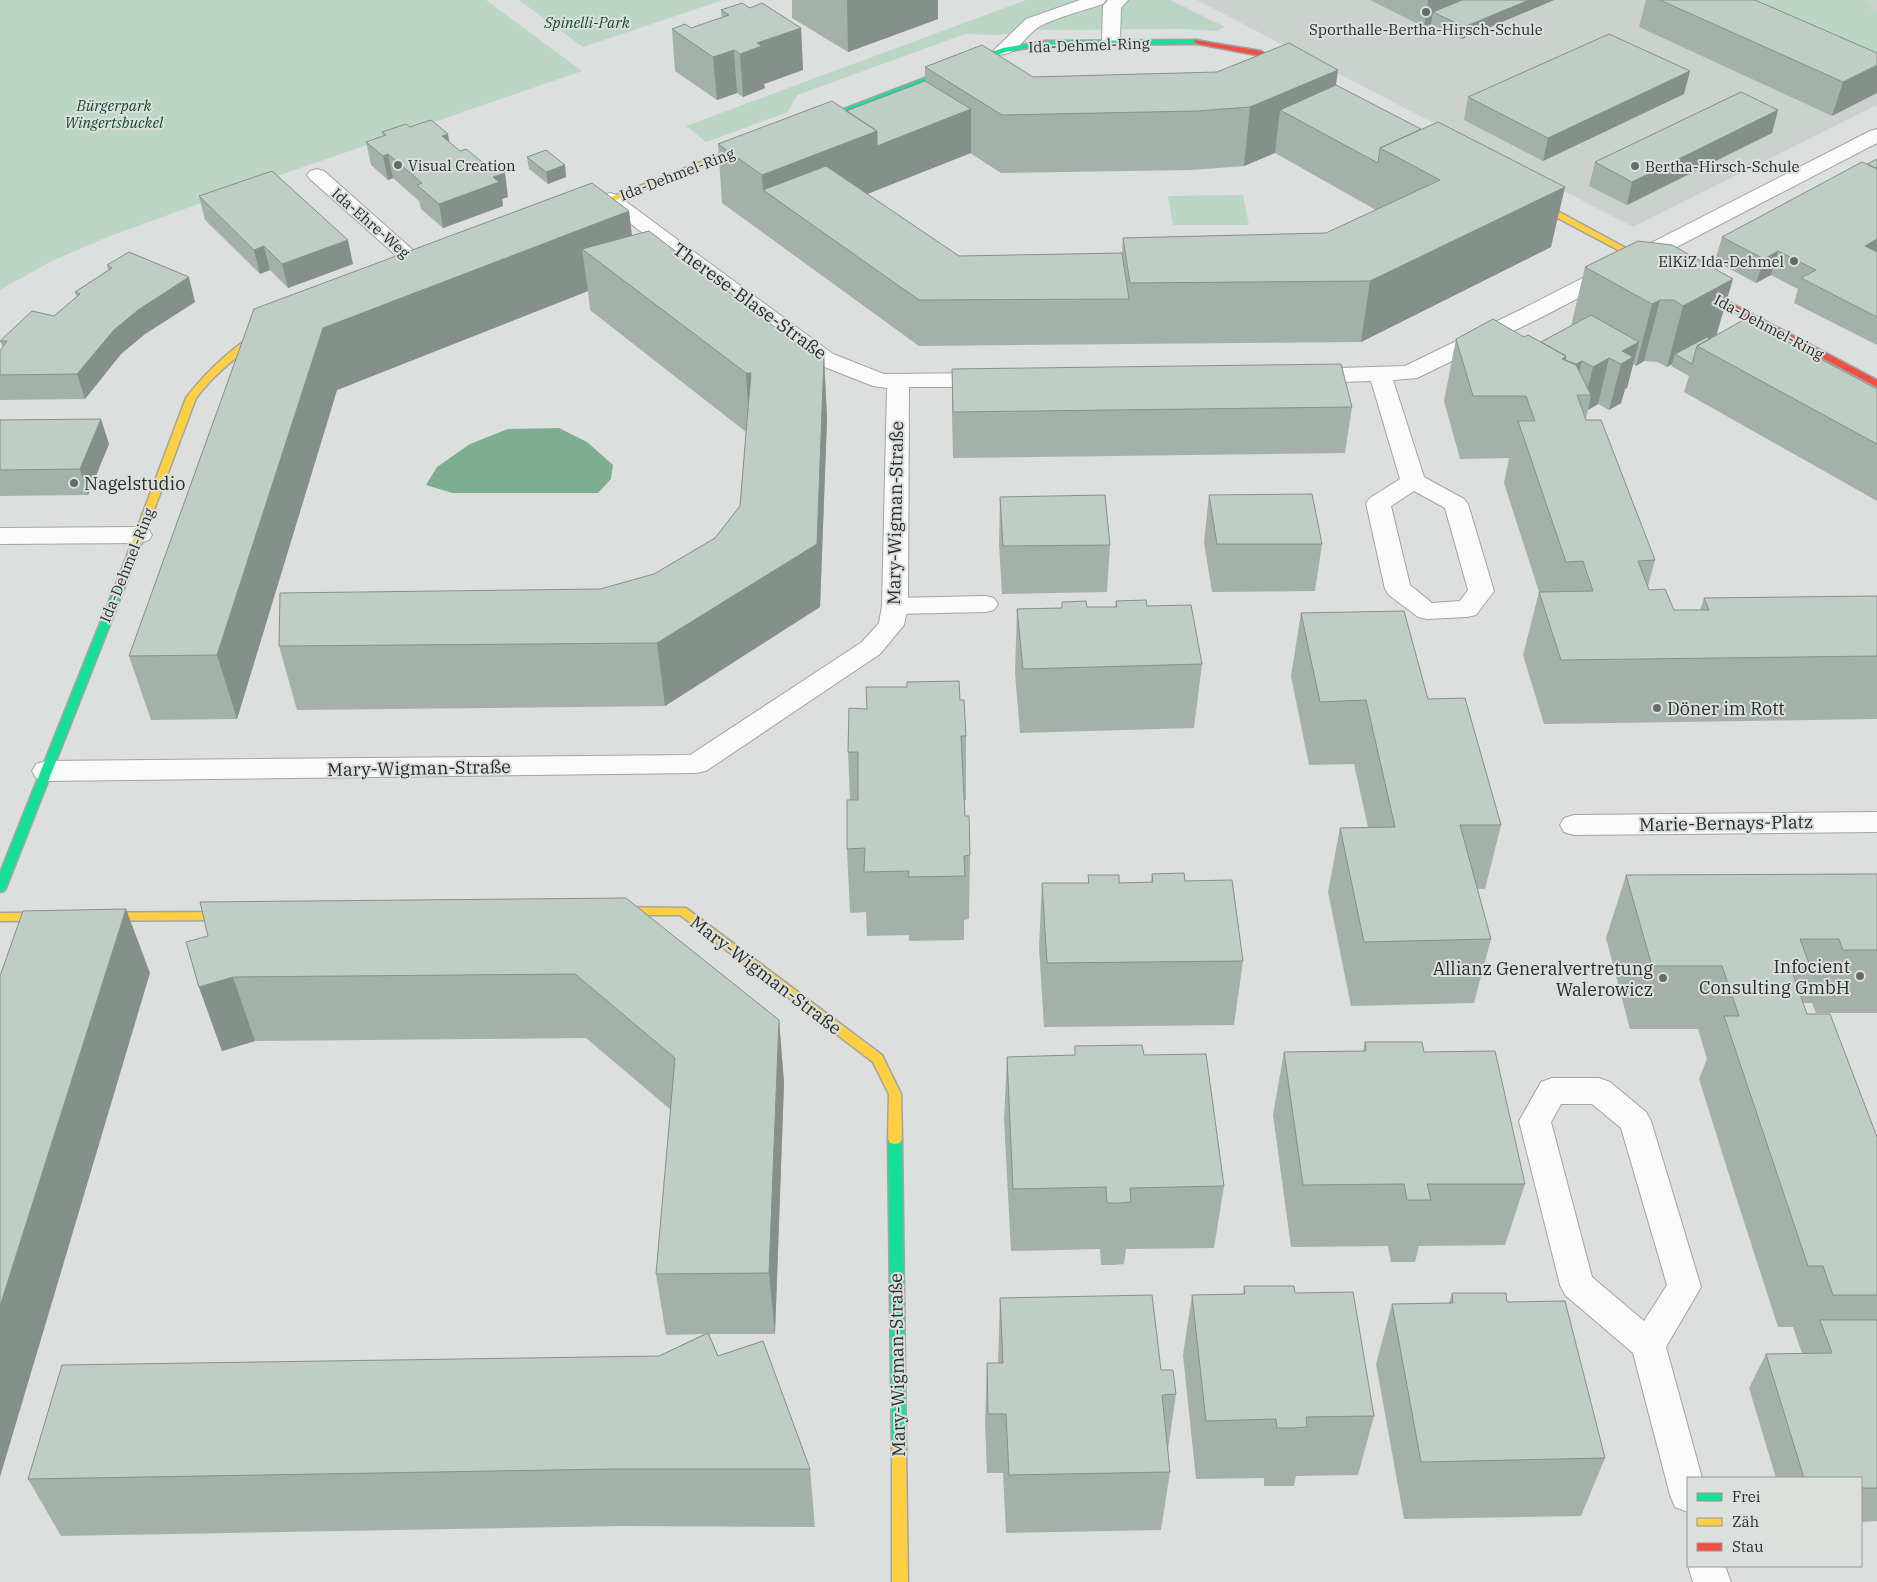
<svg xmlns="http://www.w3.org/2000/svg" width="1877" height="1582" font-family="'IBM Plex Serif',serif">
<style>
.built{fill:#cbd2ce}
.green{fill:#bbd6c5}
.water{fill:#7eae92}
.lines{fill:none;stroke-linecap:round;stroke-linejoin:round}
.lane-casing{stroke:#a2a4a3;stroke-width:2}
.street-casing{stroke:#a2a4a3;stroke-width:2}
.fast-casing{stroke:#a2a4a3;stroke-width:3}
.slow-casing{stroke:#a2a4a3;stroke-width:3}
.jam-casing{stroke:#a2a4a3;stroke-width:3}
.lane{fill:#fafafa;fill-rule:evenodd}
.street{fill:#fafafa;fill-rule:evenodd}
.fast{fill:#16e098;fill-rule:evenodd}
.slow{fill:#ffcf43;fill-rule:evenodd}
.jam{fill:#f24e42;fill-rule:evenodd}
.wall{fill:#a4b1a9;fill-rule:evenodd}
.shaded-wall{fill:#86908a}
.building{fill:#bfcec5;stroke:#86908a}
.poi-dot{fill:#696b6a;stroke:#dbe0dd;stroke-width:2}
.labels{text-anchor:middle;dominant-baseline:central;stroke-width:4;stroke-linejoin:round;paint-order:stroke}
.far-park-label{font-size:15px;font-style:italic;fill:#154a2f;stroke:#dbe0dd}
.far-poi-label{font-size:15px;fill:#2b2d2c;stroke:#dbe0dd;text-anchor:start}
.far-street-label{font-size:15px;fill:#2b2d2c;stroke:#dbe0dd}
.street-label{font-size:18px;fill:#2b2d2c;stroke:#dbe0dd}
.poi-label{font-size:18px;fill:#2b2d2c;stroke:#dbe0dd;text-anchor:start}
</style>
<rect width="100%" height="100%" fill="#dcdfdd"/>
<path class="built" d="M1197,0H1877V105L1633,227Z"/>
<path class="green" d="M0,0H486L582,71L231,192L105,238L50,262L0,290Z
M519,0H723L583,47Z
M1026,0H1171L1225,27L1217,31L1184,29L1038,30L1000,35L965,34L797,95L788,112L706,142L686,126Z
M1707,0H1864L1877,14V77Z
M1243,195L1249,225H1173L1168,196Z"/>
<path class="water" d="M559,428L587,442L613,465L611,479L598,493H452L426,485L437,467L470,444L508,429Z"/>
<g class="lines">
<defs>
<path id="lane" d="M1080,0H1106L1103,4C1088,9 1048,20 1037,28C1024,38 1014,58 996,54L994,50L1026,19Z
M985,596L994,598L998,604L994,610L985,612L895,614L886,612L882,606L886,600L895,598Z"/>
<path id="street" d="M1108,0H1128L1121,8L1120,41L1117,45L1111,46L1105,45L1102,41L1103,6Z
M1877,129V143L1540,318L1417,378L1393,380L1424,477L1464,499L1468,504L1494,591L1476,615L1467,617L1427,619L1418,617L1389,595L1385,589L1366,503L1370,498L1400,479L1371,381L1307,383L1299,381L1296,376L1299,371L1307,369L1405,366L1524,308L1870,131ZM1414,491L1445,508L1468,590L1460,601L1432,603L1410,585L1391,506Z
M317,169L324,171L432,267L436,271L432,275L425,277L418,275L310,179L307,175L310,171Z
M610,193L617,195L833,354L884,374L989,373L997,375L1000,380L997,385L989,387H909L908,606L904,625L880,654L706,771L696,773L46,781L36,778L32,771L36,764L46,761L690,755L862,642L879,623L882,606L887,388L873,386L817,364L603,203L600,199L603,195Z
M140,527L149,530L152,535L149,540L140,543L0,544V528Z
M1877,812V832L1574,835L1564,832L1560,825L1564,818L1574,815Z
M1552,1078H1599L1610,1082L1646,1112L1651,1121L1701,1287L1666,1347L1702,1478H1688V1512L1675,1507L1670,1495L1633,1353L1565,1295L1560,1285L1519,1121L1541,1082ZM1561,1104H1592L1621,1128L1667,1285L1644,1321L1592,1277L1551,1122Z
M1688,1566H1725L1731,1582H1693Z"/>
<path id="fast" d="M1198,40L1202,42L1201,44L1045,45L1005,52L812,126L805,124L1003,48L1045,41Z
M128,563L133,566L6,888L4,891L0,892V873L123,566Z
M895,1134L900,1135L902,1139L906,1449L904,1454L899,1456L894,1454L892,1449L888,1139L890,1135Z"/>
<path id="slow" d="M752,142L759,144L580,214H574L573,212Z
M1522,195H1528L1659,266L1658,268H1652L1522,199Z
M272,327L275,328V332C244,350 217,370 196,398L133,566L132,568H124L123,566L186,398C205,373 241,337 272,327Z
M604,907L686,908L882,1055L901,1094L902,1139L900,1143L895,1144L890,1143L888,1139L889,1094L873,1062L680,915H604L600,914L598,911L600,908Z
M241,912L245,913L247,916L245,919L241,920L0,921V913Z
M899,1442L904,1444L906,1449L908,1582H892V1449L894,1444Z"/>
<path id="jam" d="M1195,40L1261,51L1297,72L1290,74L1256,55L1198,44L1194,42Z
M1693,283L1877,380V387L1690,288L1689,286Z"/>
</defs>
<use href="#lane" class="lane-casing"/>
<use href="#street" class="street-casing"/>
<use href="#fast" class="fast-casing"/>
<use href="#slow" class="slow-casing"/>
<use href="#jam" class="jam-casing"/>
<use href="#lane" class="lane"/>
<use href="#street" class="street"/>
<use href="#fast" class="fast"/>
<use href="#slow" class="slow"/>
<use href="#jam" class="jam"/>
</g>
<path class="wall" d="M792,0H938V19L848,52L792,18Z
M1370,0H1554L1462,39L1431,24L1424,27Z
M1646,0H1755L1877,53L1832,116L1639,27Z
M750,8L801,28L803,70L764,84L765,88L743,97L737,93L717,100L675,71L672,29L691,28L722,18L721,10Z
M925,67L1033,77L1336,85L1551,247L1361,342L919,346L722,203L718,144L846,111L925,81ZM970,153L1001,173L1192,170L1244,166L1275,153L1376,210L1326,233L1123,238L1122,253L959,256L867,194Z
M1690,71L1684,94L1543,161L1464,120L1468,97Z
M1778,110L1772,133L1627,205L1589,186L1595,162Z
M410,127L449,142L460,151L482,162L483,167L508,197L502,199L503,206L443,228L421,209L419,201L393,178L388,180L371,165L366,142L383,136L382,132Z
M527,157L565,165L566,177L548,184L529,169Z
M1877,159V345L1794,303L1798,289L1771,275L1756,283L1715,261L1722,237Z
M199,196L353,264L288,288L270,270L260,274L205,220Z
M629,211L632,236L817,359L824,357L827,419L820,607L665,706L297,710L279,646L600,589L654,574L715,538L740,506L746,432L590,310L588,291L337,390L237,719L151,720L129,656L254,309Z
M1638,241L1717,335L1877,389V501L1684,392L1689,376L1671,366L1672,364L1667,367L1657,362L1644,361L1636,366L1633,364L1627,388L1625,389L1621,403L1609,410L1598,404L1588,410L1586,418L1655,560L1648,586L1649,590L1674,610H1700L1704,598L1877,596V719L1544,724L1523,655L1539,592L1504,483L1509,458L1460,459L1444,401L1456,339L1524,337L1541,342L1571,326L1585,267Z
M107,265L195,302L145,334L121,354L85,399L0,400V351L3,347L0,341L54,316L77,297L75,292L108,270Z
M952,369L1352,407L1345,453L953,458L952,415Z
M0,420L109,444L88,495L0,496Z
M1209,495L1322,544L1315,591L1212,592L1204,542Z
M1000,497L1110,545L1107,592L1002,594L999,544Z
M1116,601L1147,606L1202,664L1194,728L1020,733L1015,673L1017,609L1062,608V602L1087,607H1115Z
M1301,613L1428,699L1501,825L1485,889H1477L1491,939L1474,1003L1351,1006L1328,892L1340,828L1368,827L1354,764L1309,765L1291,676Z
M907,682L960,700L966,736V800H964L965,816L970,855L969,919L964,920V940L909,941V935L867,936L866,912L850,913L847,849L850,800L848,752L867,709L907,687Z
M1152,874L1185,881L1243,961L1234,1025L1044,1027L1039,947L1042,883H1088V875L1119,883L1151,882Z
M1877,874V1013H1816L1812,1003H1803L1807,1014L1877,1137V1521L1861,1522V1478H1776L1749,1388L1766,1354L1802,1353L1793,1327H1778L1736,1197L1699,1079L1707,1059L1698,1029H1630L1606,938L1626,875Z
M626,898L779,1020L784,1083L775,1334H709L718,1356L810,1469L815,1527L623,1526L61,1536L28,1479L659,1356L704,1334L666,1335L656,1274L671,1110L586,1038L255,1041L222,1051L199,987L186,942Z
M1365,1042L1424,1052L1525,1184L1505,1245L1419,1246L1415,1262H1391L1388,1246L1291,1247L1273,1115L1284,1052L1363,1051Z
M1075,1046L1144,1055L1224,1186L1214,1248L1126,1249L1124,1264L1114,1265H1101L1100,1249L1011,1251L1004,1120L1007,1057L1075,1055Z
M1244,1286L1295,1293L1374,1416L1358,1475L1296,1476L1294,1486H1264V1478L1196,1479L1183,1355L1192,1295L1243,1294Z
M1452,1293L1605,1458L1581,1516L1404,1519L1376,1364L1392,1304L1449,1303Z
M1000,1298L1161,1370L1176,1394L1168,1450L1170,1472L1161,1530L1006,1533L1003,1473H987L985,1423L987,1363H998Z"/>
<path class="shaded-wall" d="M847,0H938V19L848,52Z
M1428,0H1488L1433,12L1431,24L1424,27Z
M1529,0H1554L1462,39L1464,27Z
M801,28L803,70L764,84L765,88L743,97L740,54L757,43Z
M734,50L737,93L717,100L713,57Z
M1877,65V93L1832,116L1843,82Z
M1338,70L1330,128L1280,110L1275,153L1244,166L1250,107Z
M1690,71L1684,94L1543,161L1548,138Z
M971,109V153L804,219L763,190L762,175L877,131Z
M1778,110L1772,133L1627,205L1632,182Z
M448,134L452,158L442,136Z
M388,154L393,178L388,180L383,156Z
M482,162L486,186L477,164Z
M565,165L566,177L548,184L546,172Z
M505,173L508,197L502,199L503,206L443,228L439,204L493,177Z
M1565,187L1551,247L1361,342L1370,281Z
M629,211L636,272L582,249L588,291L337,390L237,719L217,655L323,328Z
M1877,239V259L1865,246Z
M348,240L353,264L288,288L282,264Z
M264,246L270,270L260,274L254,250Z
M1778,251L1771,275L1756,283L1764,259Z
M189,277L195,302L145,334L121,354L85,399L77,374L114,330L138,310Z
M1733,279L1715,340L1675,354L1672,364L1667,367L1683,306Z
M1660,300L1644,361L1636,366L1652,304Z
M1639,342L1627,388L1625,389L1621,403L1609,410L1621,364L1622,351Z
M1566,356L1582,361L1571,407L1562,359Z
M824,357L827,419L820,607L665,706L657,643L817,544Z
M1609,358L1598,404L1588,410L1591,395H1586L1593,367Z
M746,373H751L750,436Z
M101,419L109,444L88,495L80,469Z
M126,909L150,973L0,1477V1306Z
M233,977L255,1041L222,1051L199,987Z
M779,1020L784,1083L775,1334L769,1273Z"/>
<path class="building" d="M1462,0H1529L1464,27L1433,12Z
M1660,0H1755L1877,53V65L1843,82Z
M742,3L750,8L762,3L801,28L757,43L762,46L740,54L734,50L713,57L672,29L685,24L691,28L729,15L721,10Z
M1609,34L1690,71L1548,138L1468,97Z
M1289,43L1338,70L1250,107L1197,111L1002,115L925,67L982,45L1033,77L1217,72Z
M925,81L971,109L877,146V131L846,111Z
M1336,85L1421,129L1380,148L1378,163L1280,110Z
M1741,92L1778,110L1632,182L1595,162Z
M832,101L877,131L762,175L718,144Z
M431,120L448,134L442,136L460,151L466,149L482,162L477,164L481,167L493,163L505,173L493,177L499,182L439,204L417,185L422,183L388,154L383,156L366,142L386,135L382,132L406,124L410,127Z
M1438,122L1565,187L1370,281L1130,283L1123,238L1326,233L1440,180L1380,148Z
M546,150L565,165L546,172L527,157Z
M1877,159V167L1876,168L1867,164Z
M1862,162L1877,169V239L1865,246L1877,252V317L1801,278L1816,270L1778,251L1764,259L1722,237Z
M826,166L959,256L1122,253L1129,299L919,300L763,190Z
M272,171L348,240L282,264L264,246L254,250L199,196Z
M592,183L629,211L323,328L217,655L129,656L254,309Z
M649,231L817,359L824,357L817,544L657,643L279,646L280,593L600,589L654,574L715,538L740,506L751,373H746L582,249Z
M1638,241L1672,245L1733,279L1683,306L1674,300H1660L1652,304L1585,267Z
M129,252L189,277L138,310L114,330L77,374L0,375V351L7,341H0L32,311L54,316L80,294L75,292L112,268L107,265Z
M1591,315L1639,342L1622,351L1633,357L1621,364L1609,358L1593,367L1582,361L1576,364L1565,360L1566,356L1541,342Z
M1493,319L1524,337L1528,335L1566,356L1562,359L1576,365L1591,395H1577L1586,420H1601L1655,560L1638,561L1649,590L1665,589L1674,610H1709L1704,598L1877,596V656L1561,660L1539,592L1593,591L1583,561L1566,562L1518,421H1535L1526,396H1473L1456,339Z
M1745,319L1877,389V444L1697,346Z
M1707,337L1710,339L1697,346L1692,364L1675,354Z
M1341,364L1352,407L953,412L952,369Z
M101,419L80,469L0,470V420Z
M1312,494L1322,544H1217L1209,495Z
M1105,495L1110,545L1003,546L1000,497Z
M1146,600L1147,606L1191,605L1202,664L1023,669L1017,609L1062,608V602L1086,601L1087,607H1117L1116,601Z
M1404,611L1428,699L1465,698L1501,825H1460L1491,939L1364,942L1340,828L1395,827L1366,700L1320,702L1301,613Z
M959,681L960,700H964L966,736H961L965,816H969L970,855L964,856L965,876L908,877L909,871L864,872L865,848L847,849V800H858V752H848L849,708L867,709L866,687H907V682Z
M1184,873L1185,881L1232,880L1243,961L1047,963L1042,883H1089L1088,875H1119V883L1153,882L1152,874Z
M1877,874V950H1843L1839,939H1800L1810,966H1790L1807,1014H1830L1877,1137V1295H1833L1823,1266H1808L1764,1135L1724,1016H1739L1722,966H1652L1626,875Z
M626,898L779,1020L769,1273L656,1274L675,1058L575,974L233,977L199,987L186,942L208,936L200,902Z
M126,909L0,1306V976L23,911Z
M1365,1042H1422L1424,1052L1495,1051L1525,1184H1427L1431,1200H1407L1404,1184L1303,1185L1284,1052L1366,1051Z
M1142,1045L1144,1055L1206,1054L1224,1186L1130,1188L1131,1202L1120,1203H1107L1106,1187L1013,1189L1007,1057L1075,1055V1046Z
M1244,1286H1294L1295,1293L1353,1292L1374,1416L1306,1417L1307,1427L1292,1428H1277L1276,1419L1206,1421L1192,1295L1245,1294Z
M1452,1293H1506L1507,1302L1565,1301L1605,1458L1421,1462L1392,1304L1453,1303Z
M1152,1295L1161,1370H1173L1176,1394L1162,1395L1170,1472L1009,1475L1006,1414H988L987,1363H1003L1000,1298Z
M1820,1320H1877V1488H1861V1478H1804L1766,1354L1832,1353Z
M708,1333L718,1356L763,1341L810,1469H611L28,1479L62,1365L659,1356Z"/>
<g class="poi-dot">
<circle cx="1426" cy="12" r="5"/>
<circle cx="398" cy="165" r="5"/>
<circle cx="1635" cy="166" r="5"/>
<circle cx="1794" cy="261" r="5"/>
<circle cx="74" cy="483" r="5"/>
<circle cx="1657" cy="708" r="5"/>
<circle cx="1860" cy="976" r="5"/>
<circle cx="1663" cy="978" r="5"/>
</g>
<g class="labels">
<g class="far-park-label">
<text x="587" y="22">Spinelli-Park</text>
<text x="114" y="105">Bürgerpark<tspan x="114" dy="17">Wingertsbuckel</tspan></text>
</g>
<g class="far-poi-label">
<text x="1426" y="29" text-anchor="middle">Sporthalle-Bertha-Hirsch-Schule</text>
<text x="408" y="165">Visual Creation</text>
<text x="1645" y="166">Bertha-Hirsch-Schule</text>
<text x="1784" y="261" text-anchor="end">ElKiZ Ida-Dehmel</text>
</g>
<g class="far-street-label">
<text transform="translate(1089 45) rotate(-2)">Ida-Dehmel-Ring</text>
<text transform="translate(677 174) rotate(-21)">Ida-Dehmel-Ring</text>
<text transform="translate(371 223) rotate(41)">Ida-Ehre-Weg</text>
<text transform="translate(1769 327) rotate(28)">Ida-Dehmel-Ring</text>
<text transform="translate(127 565) rotate(-68)">Ida-Dehmel-Ring</text>
</g>
<g class="street-label">
<text transform="translate(750 301) rotate(36)">Therese-Blase-Straße</text>
<text transform="translate(895 513) rotate(-89)">Mary-Wigman-Straße</text>
<text transform="translate(419 768) rotate(-1)">Mary-Wigman-Straße</text>
<text transform="translate(1726 823) rotate(-1)">Marie-Bernays-Platz</text>
<text transform="translate(766 975) rotate(37)">Mary-Wigman-Straße</text>
<text transform="translate(897 1365) rotate(-91)">Mary-Wigman-Straße</text>
</g>
<g class="poi-label">
<text x="84" y="483">Nagelstudio</text>
<text x="1667" y="708">Döner im Rott</text>
<text x="1850" y="966" text-anchor="end">Infocient<tspan x="1850" dy="21">Consulting GmbH</tspan></text>
<text x="1653" y="968" text-anchor="end">Allianz Generalvertretung<tspan x="1653" dy="21">Walerowicz</tspan></text>
</g>
</g>
<rect x="1687" y="1477" width="175" height="90" fill="#dbe0dd" stroke="#959896"/>
<rect x="1697" y="1493" width="25" height="8" fill="#16e098" stroke="#959896"/>
<text x="1732" y="1502" font-size="15" fill="#2b2d2c">Frei</text>
<rect x="1697" y="1518" width="25" height="8" fill="#ffcf43" stroke="#959896"/>
<text x="1732" y="1527" font-size="15" fill="#2b2d2c">Zäh</text>
<rect x="1697" y="1543" width="25" height="8" fill="#f24e42" stroke="#959896"/>
<text x="1732" y="1552" font-size="15" fill="#2b2d2c">Stau</text>
</svg>
